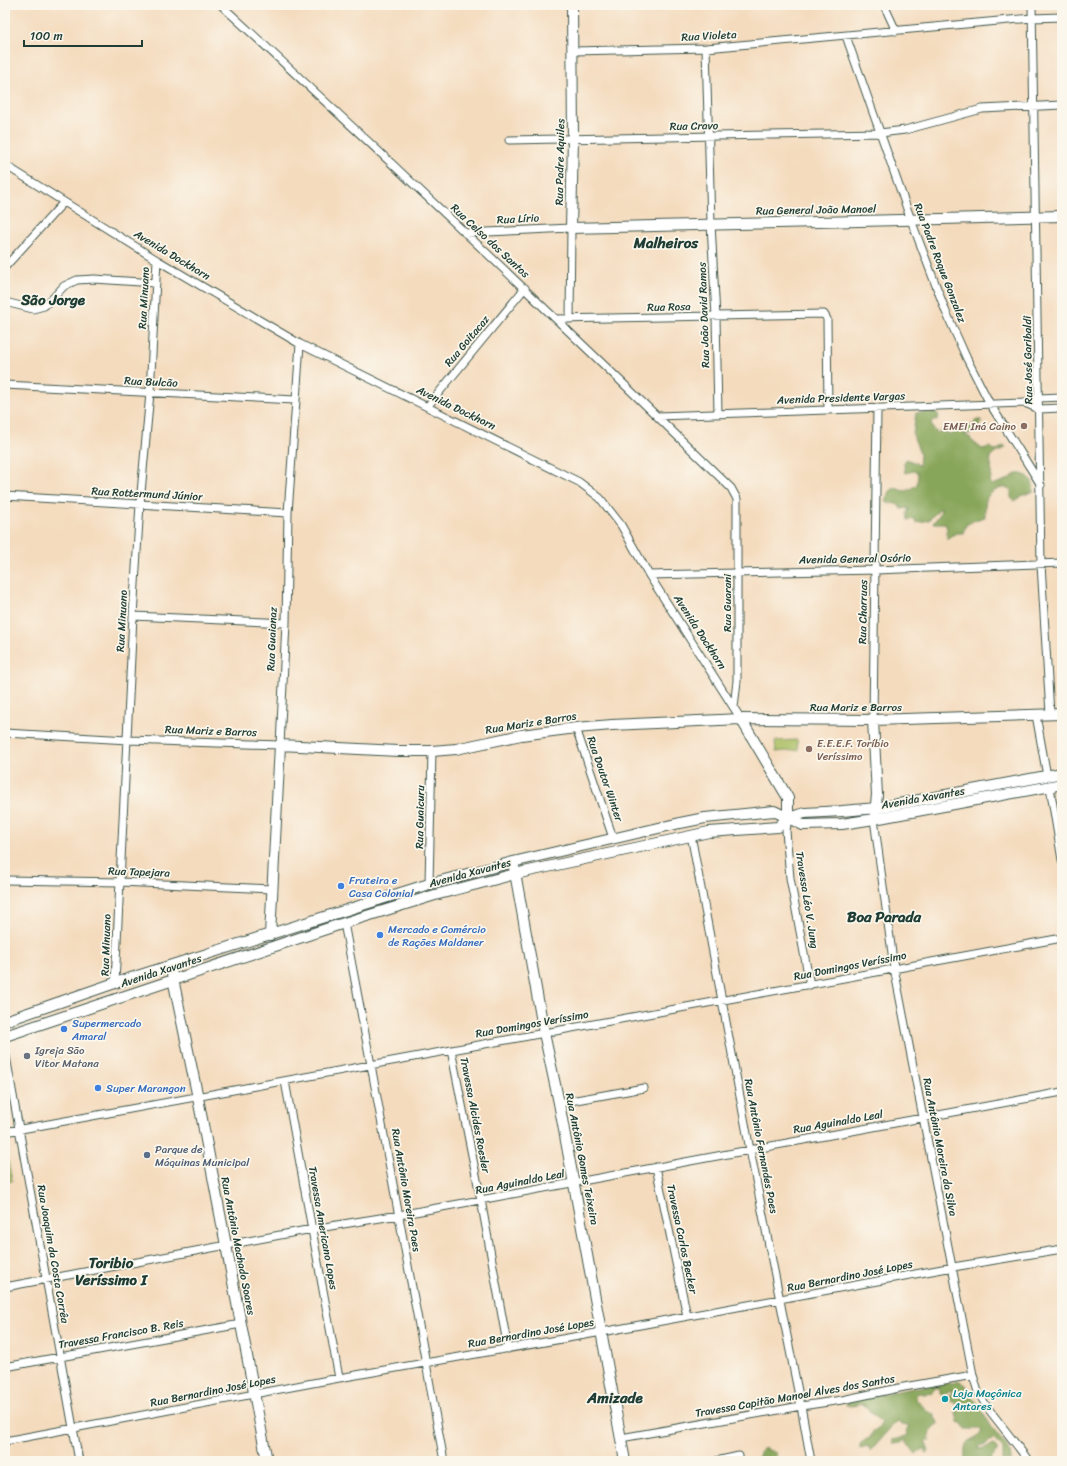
<svg xmlns="http://www.w3.org/2000/svg" width="1067" height="1466" font-family="Sriracha,sans-serif">
<style>
.green{fill:#abc065;stroke:#657e4c}
.forest{fill:#88a65a;stroke:#547247}
.lines{fill:none;stroke-linecap:round;stroke-linejoin:round}
.street-casing{stroke:#3f5549;stroke-width:9}
.secondary-casing{stroke:#3f5549;stroke-width:12}
.street{stroke:#fff;stroke-width:7}
.secondary{stroke:#fff;stroke-width:10}
.education-dot{fill:#8d6e63;stroke:#fbf7ec;stroke-width:1.5}
.shop-dot{fill:#3f7fe0;stroke:#fbf7ec;stroke-width:1.5}
.worship-dot{fill:#6b7280;stroke:#fbf7ec;stroke-width:1.5}
.service-dot{fill:#5c6f8a;stroke:#fbf7ec;stroke-width:1.5}
.culture-dot{fill:#0f9aa8;stroke:#fbf7ec;stroke-width:1.5}
.labels{text-anchor:middle;dominant-baseline:central;stroke-width:3.5;stroke-linejoin:round;paint-order:stroke}
.street-label{font-size:11px;fill:#1f3d34;stroke:#fbf7ec}
.education-label{font-size:11px;fill:#785e54;stroke:#fbf7ec;text-anchor:end}
.shop-label{font-size:11px;fill:#366cbe;stroke:#fbf7ec;text-anchor:start}
.worship-label{font-size:11px;fill:#5b616d;stroke:#fbf7ec;text-anchor:start}
.service-label{font-size:11px;fill:#4e5e75;stroke:#fbf7ec;text-anchor:start}
.culture-label{font-size:11px;fill:#0d838f;stroke:#fbf7ec;text-anchor:start}
.district-label{font-size:15px;font-weight:bold;fill:#1f3d34;stroke:#fbf7ec}
</style>
<rect width="100%" height="100%" fill="#fbf7ec"/>
<filter id="ink" filterUnits="userSpaceOnUse"><feTurbulence type="fractalNoise" baseFrequency=".025" numOctaves="2"/><feDisplacementMap in="SourceGraphic" scale="8" xChannelSelector="R" yChannelSelector="G"/><feConvolveMatrix kernelMatrix="1 2 1 2 8 2 1 2 1" color-interpolation-filters="sRGB"/></filter>
<filter id="wash" filterUnits="userSpaceOnUse"><feTurbulence type="fractalNoise" baseFrequency=".012" numOctaves="4" result="noise"/><feDisplacementMap in="SourceGraphic" scale="16" xChannelSelector="R" yChannelSelector="G"/><feGaussianBlur stdDeviation="0.9" result="paint"/><feColorMatrix in="noise" values="0 0 0 0 0 0 0 0 0 0 0 0 0 0 0 0 0 1.4 0 .05"/><feComposite in="paint" operator="in"/></filter>
<g filter="url(#wash)">
<rect width="100%" height="100%" fill="#f4dbbe"/>
<path class="green" d="M797,740L798,750L776,752L775,741Z
M5,1147L12,1181L5,1182Z"/>
<path class="forest" d="M935,412L939,415L937,420H934L931,423L933,429L938,433L944,429L946,433L952,434L959,431L960,427H968L973,425L976,420H981C981,433 973,432 963,435L970,437L971,440L982,449L990,447L996,451L1003,446L1006,447L990,457C991,464 993,475 990,481L992,485L1009,479L1017,473C1030,476 1032,477 1034,491L1021,496L1015,501L1011,498V490L1004,487C985,494 985,497 985,517L975,520L966,525L963,533H956L947,539V529L945,523H933L940,514L941,507L929,520L916,523L915,519L908,520L907,513L909,508L901,509L900,505L886,502L888,493L894,488L906,491L917,485L918,473L914,471L905,473L904,464L906,459L916,463L919,466L920,454L913,435L916,413Z
M958,1380L966,1385C968,1396 972,1395 977,1403C984,1412 988,1422 995,1432C1003,1443 1011,1444 1011,1461H1003V1448L993,1439L986,1444L978,1447L980,1449L993,1445L997,1448V1453L992,1457L990,1461H965C963,1433 973,1447 982,1431L979,1429H966L963,1425L958,1423L956,1412L957,1405L954,1401H950L948,1396L951,1394L952,1389L943,1395L940,1394V1389H935L931,1393L929,1392L925,1394L917,1393L916,1399C922,1405 927,1412 934,1415V1419L937,1420L938,1424L933,1427L929,1438L930,1441H925L929,1451L926,1453L925,1449L916,1454L905,1440L901,1443L894,1444L892,1440L898,1439L908,1435L906,1432L908,1428V1426L902,1425L898,1422L892,1426L870,1451L868,1446L860,1448V1444L865,1440L870,1438L872,1433L878,1429L882,1422C874,1418 870,1410 863,1404L851,1406L846,1405L847,1401L929,1385C938,1386 946,1382 955,1383Z
M763,1448L776,1453L777,1456L771,1459V1461H757L761,1450Z"/>
</g>
<g filter="url(#ink)">
<g class="lines">
<defs>
<path id="street" d="M221,5C394,164 563,324 731,488L737,499V681L734,707
M884,5L896,31
M1032,5L1041,564L1050,714
M846,36L911,220L946,312L967,359L990,404L1041,485
M706,48L711,224L716,317L718,414
M573,51L706,48L1032,18L1062,17
M509,140L880,133L905,130L982,109L1062,105
M5,165L157,260L300,344L579,482L600,498L621,525L649,575L741,719
M465,233L571,228L570,319
M5,267L63,203
M5,302L33,309L44,306L51,300L64,286L77,280L94,279L156,283
M556,319L824,314L827,319L828,410
M5,385L295,400
M1025,403L1039,409L1062,408
M427,407L525,288
M658,416L1025,403L1039,398L1062,397
M5,496L288,513
M649,575L875,570L1062,563
M133,616L286,623
M1036,715L1047,776
M873,720L877,408
M576,728L613,838
M5,733L128,740L280,745L286,623L288,513L300,344
M1050,787L1062,860
M788,818L786,831L790,878L810,985
M874,819L894,968L973,1375L978,1392L987,1407L1029,1461
M691,835L750,1150L801,1406L811,1461
M5,880L120,882L272,889
M429,884L432,751
M344,923L371,1065L444,1461
M115,983L133,616L140,504L150,393L157,260
M451,1050L481,1200L508,1349
M5,1051L79,1461
M285,1081L339,1378
M559,1103L644,1088
M5,1132L1062,938
M656,1167L687,1316
M5,1287L312,1229L399,1215L1062,1092
M5,1367L241,1324
M621,1438L801,1406L842,1400L904,1387L973,1375
M5,1441L339,1378L602,1332L953,1267L1062,1249
M716,1461L739,1456"/>
<path id="secondary" d="M572,5L573,139L571,228L1062,216
M741,719L788,798V818
M873,720L877,795L875,813
M514,867L544,1033L559,1103L625,1461
M270,935L280,745L398,751H432L456,749L521,735L576,728L612,725L741,719L873,720L1062,714
M172,974L198,1098L267,1461
M5,1021L115,983L429,884L513,862L680,823L705,818L774,811L803,825L842,824L874,819L1062,784
M5,1036L344,923L435,895L515,874L709,832L778,827L788,818L805,813L842,811L877,808L1062,773"/>
</defs>
<use href="#street" class="street-casing"/>
<use href="#secondary" class="secondary-casing"/>
<use href="#street" class="street"/>
<use href="#secondary" class="secondary"/>
</g>
</g>
<g class="education-dot">
<circle cx="1024" cy="426" r="4"/>
<circle cx="809" cy="749" r="4"/>
</g>
<g class="shop-dot">
<circle cx="341" cy="886" r="4"/>
<circle cx="380" cy="935" r="4"/>
<circle cx="64" cy="1029" r="4"/>
<circle cx="98" cy="1088" r="4"/>
</g>
<circle class="worship-dot" cx="27" cy="1056" r="4"/>
<circle class="service-dot" cx="147" cy="1155" r="4"/>
<circle class="culture-dot" cx="945" cy="1399" r="4"/>
<g class="labels">
<g class="street-label">
<text transform="translate(709 36) rotate(-3)">Rua Violeta</text>
<text transform="translate(694 126) rotate(-1)">Rua Cravo</text>
<text transform="translate(560 162) rotate(-89)">Rua Padre Aquiles</text>
<text transform="translate(816 210) rotate(-1)">Rua General João Manoel</text>
<text transform="translate(518 219) rotate(-3)">Rua Lírio</text>
<text transform="translate(490 241) rotate(43)">Rua Celso dos Santos</text>
<text transform="translate(172 255) rotate(31)">Avenida Dockhorn</text>
<text transform="translate(940 263) rotate(69)">Rua Padre Roque Gonzalez</text>
<text transform="translate(144 298) rotate(-87)">Rua Minuano</text>
<text transform="translate(669 307) rotate(-1)">Rua Rosa</text>
<text transform="translate(704 315) rotate(-92)">Rua João David Ramos</text>
<text transform="translate(467 341) rotate(-50)">Rua Goitacaz</text>
<text transform="translate(1028 360) rotate(-91)">Rua José Garibaldi</text>
<text transform="translate(151 382) rotate(3)">Rua Bulcão</text>
<text transform="translate(841 398) rotate(-2)">Avenida Presidente Vargas</text>
<text transform="translate(456 408) rotate(26)">Avenida Dockhorn</text>
<text transform="translate(147 494) rotate(3)">Rua Rottermund Júnior</text>
<text transform="translate(855 559) rotate(-1)">Avenida General Osório</text>
<text transform="translate(727 603) rotate(-90)">Rua Guarani</text>
<text transform="translate(863 612) rotate(-89)">Rua Charruas</text>
<text transform="translate(122 621) rotate(-87)">Rua Minuano</text>
<text transform="translate(700 632) rotate(57)">Avenida Dockhorn</text>
<text transform="translate(272 639) rotate(-88)">Rua Guaianaz</text>
<text x="856" y="707">Rua Mariz e Barros</text>
<text transform="translate(531 723) rotate(-9)">Rua Mariz e Barros</text>
<text transform="translate(211 731) rotate(2)">Rua Mariz e Barros</text>
<text transform="translate(605 779) rotate(71)">Rua Doutor Winter</text>
<text transform="translate(923 798) rotate(-10)">Avenida Xavantes</text>
<text transform="translate(420 817) rotate(-89)">Rua Guaicuru</text>
<text transform="translate(139 872) rotate(2)">Rua Tapejara</text>
<text transform="translate(470 873) rotate(-15)">Avenida Xavantes</text>
<text transform="translate(807 900) rotate(81)">Travessa Léo V. Jung</text>
<text transform="translate(106 945) rotate(-88)">Rua Minuano</text>
<text transform="translate(850 966) rotate(-11)">Rua Domingos Veríssimo</text>
<text transform="translate(161 971) rotate(-18)">Avenida Xavantes</text>
<text transform="translate(532 1024) rotate(-10)">Rua Domingos Veríssimo</text>
<text transform="translate(475 1115) rotate(79)">Travessa Alcides Roesler</text>
<text transform="translate(838 1122) rotate(-10)">Rua Aguinaldo Leal</text>
<text transform="translate(761 1146) rotate(79)">Rua Antônio Fernandes Paes</text>
<text transform="translate(940 1147) rotate(79)">Rua Antônio Moreira da Silva</text>
<text transform="translate(582 1159) rotate(79)">Rua Antônio Gomes Teixeira</text>
<text transform="translate(520 1182) rotate(-11)">Rua Aguinaldo Leal</text>
<text transform="translate(406 1190) rotate(80)">Rua Antônio Moreira Paes</text>
<text transform="translate(323 1228) rotate(80)">Travessa Americano Lopes</text>
<text transform="translate(682 1239) rotate(78)">Travessa Carlos Becker</text>
<text transform="translate(238 1246) rotate(79)">Rua Antônio Machado Soares</text>
<text transform="translate(53 1254) rotate(80)">Rua Joaquim da Costa Corrêa</text>
<text transform="translate(850 1276) rotate(-11)">Rua Bernardino José Lopes</text>
<text transform="translate(531 1333) rotate(-10)">Rua Bernardino José Lopes</text>
<text transform="translate(121 1334) rotate(-10)">Travessa Francisco B. Reis</text>
<text transform="translate(213 1391) rotate(-11)">Rua Bernardino José Lopes</text>
<text transform="translate(795 1396) rotate(-10)">Travessa Capitão Manoel Alves dos Santos</text>
</g>
<g class="education-label">
<text x="1016" y="426">EMEI Iná Caino</text>
<text x="817" y="743" text-anchor="start">E.E.E.F. Toríbio<tspan x="817" dy="13">Veríssimo</tspan></text>
</g>
<g class="shop-label">
<text x="349" y="880">Fruteira e<tspan x="349" dy="13">Casa Colonial</tspan></text>
<text x="388" y="929">Mercado e Comércio<tspan x="388" dy="13">de Rações Maldaner</tspan></text>
<text x="72" y="1023">Supermercado<tspan x="72" dy="13">Amaral</tspan></text>
<text x="106" y="1088">Super Marangon</text>
</g>
<g class="worship-label">
<text x="35" y="1050">Igreja São<tspan x="35" dy="13">Vitor Matana</tspan></text>
</g>
<g class="service-label">
<text x="155" y="1149">Parque de<tspan x="155" dy="13">Máquinas Municipal</tspan></text>
</g>
<g class="culture-label">
<text x="953" y="1393">Loja Maçônica<tspan x="953" dy="13">Antares</tspan></text>
</g>
<g class="district-label">
<text x="666" y="243">Malheiros</text>
<text x="53" y="300">São Jorge</text>
<text x="884" y="917">Boa Parada</text>
<text x="111" y="1263">Toribio<tspan x="111" dy="17">Veríssimo I</tspan></text>
<text x="615" y="1398">Amizade</text>
</g>
</g>
<rect width="1067" height="1466" fill="none" stroke="#fbf7ec" stroke-width="20"/>
<path d="M24 40v6h118v-6" fill="none" stroke="#1f3d34" stroke-width="2"/>
<text x="30" y="40" font-size="12" fill="#1f3d34" stroke="#fbf7ec" stroke-width="3" paint-order="stroke">100 m</text>
</svg>
